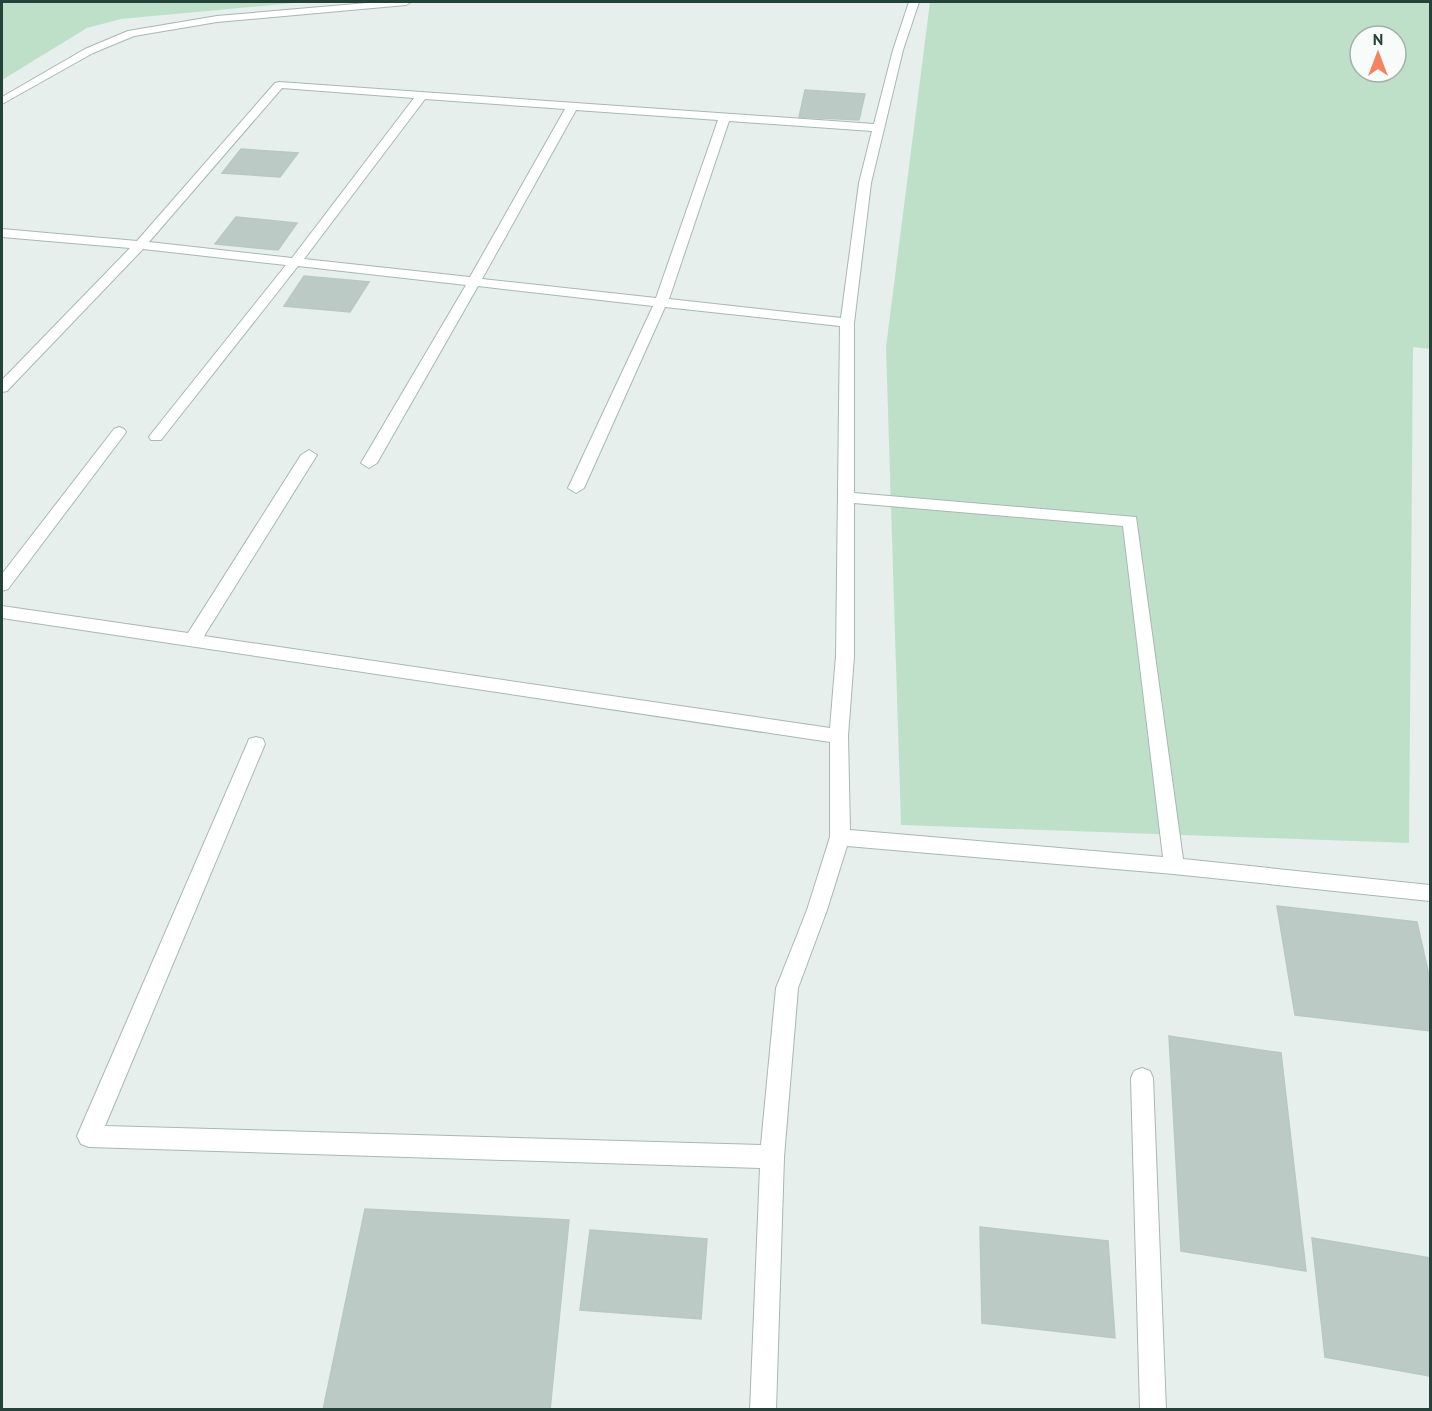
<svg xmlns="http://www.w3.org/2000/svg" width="1432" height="1411" font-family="'PT Sans',sans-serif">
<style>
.green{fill:#bfe0c8;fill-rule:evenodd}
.building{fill:#bbcac4;stroke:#b8c9c2;stroke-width:1.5}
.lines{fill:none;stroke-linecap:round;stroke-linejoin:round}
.minor-casing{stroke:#a8b8b2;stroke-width:2}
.minor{fill:#fff;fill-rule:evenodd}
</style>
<rect width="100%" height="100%" fill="#e6efeb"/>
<path class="green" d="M2,2H305L121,19L87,28L2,80Z
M930,2H1430V349L1413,347L1409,843L901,825L886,347ZM1360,36H1396V72H1360Z"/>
<path class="building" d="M805,90L865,94L859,120L799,117Z
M241,149L298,153L280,177L222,173Z
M236,217L297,223L278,250L215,244Z
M304,276L369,282L350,312L284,306Z
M1277,906L1417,922L1430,980V1031L1295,1015Z
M1169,1036L1281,1053L1306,1271L1181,1251Z
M365,1209L569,1220L550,1410H323Z
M980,1227L1108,1241L1115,1338L982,1323Z
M590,1230L707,1239L701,1319L580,1310Z
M1312,1238L1430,1258V1376L1325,1357Z"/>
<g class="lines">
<defs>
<path id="minor" d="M379,2H411L406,5L217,22L134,36L93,53L2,104V97L85,49L128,31L217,16Z
M909,2H919L903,50L871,183L854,323V493L1136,517L1183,859L1430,885V901L1174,874L847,846L827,910L798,988L784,1157L776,1410H750L760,1168L89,1147L81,1144L77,1136L247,744L249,739L256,737L263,739L265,744L105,1126L761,1145L776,988L807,910L830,837V742L2,618V606L188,633L301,455L309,450L317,455L204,636L830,728L836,656L840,326L665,307L584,488L576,493L568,488L653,306L478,286L377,463L369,468L361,463L466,285L298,266L161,440H151L149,437L151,434L286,265L143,249L7,391L2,392V380L130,248L2,237V229L137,241L275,83L279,82L874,124L893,50ZM282,88L414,98L292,258L149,242ZM425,99L565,109L470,277L304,259ZM576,110L718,120L656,298L482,279ZM729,121L872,131L859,183L841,318L669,299ZM854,503L1123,526L1163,857L850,830L848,736L854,656Z
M119,427L124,429L126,432L124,435L8,589L2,591V574L114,429Z
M1142,1068L1150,1071L1153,1078L1166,1410H1140L1131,1078L1134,1071Z"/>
</defs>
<use href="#minor" class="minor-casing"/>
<use href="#minor" class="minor"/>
</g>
<rect width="1432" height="1411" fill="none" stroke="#24423a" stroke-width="6"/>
<g transform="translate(1378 54)"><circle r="28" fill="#f7fbf9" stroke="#a3b1ad" stroke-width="1.5"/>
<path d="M0-4.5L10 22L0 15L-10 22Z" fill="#f4845f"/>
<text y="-9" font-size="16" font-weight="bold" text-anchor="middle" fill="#24423a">N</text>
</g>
</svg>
